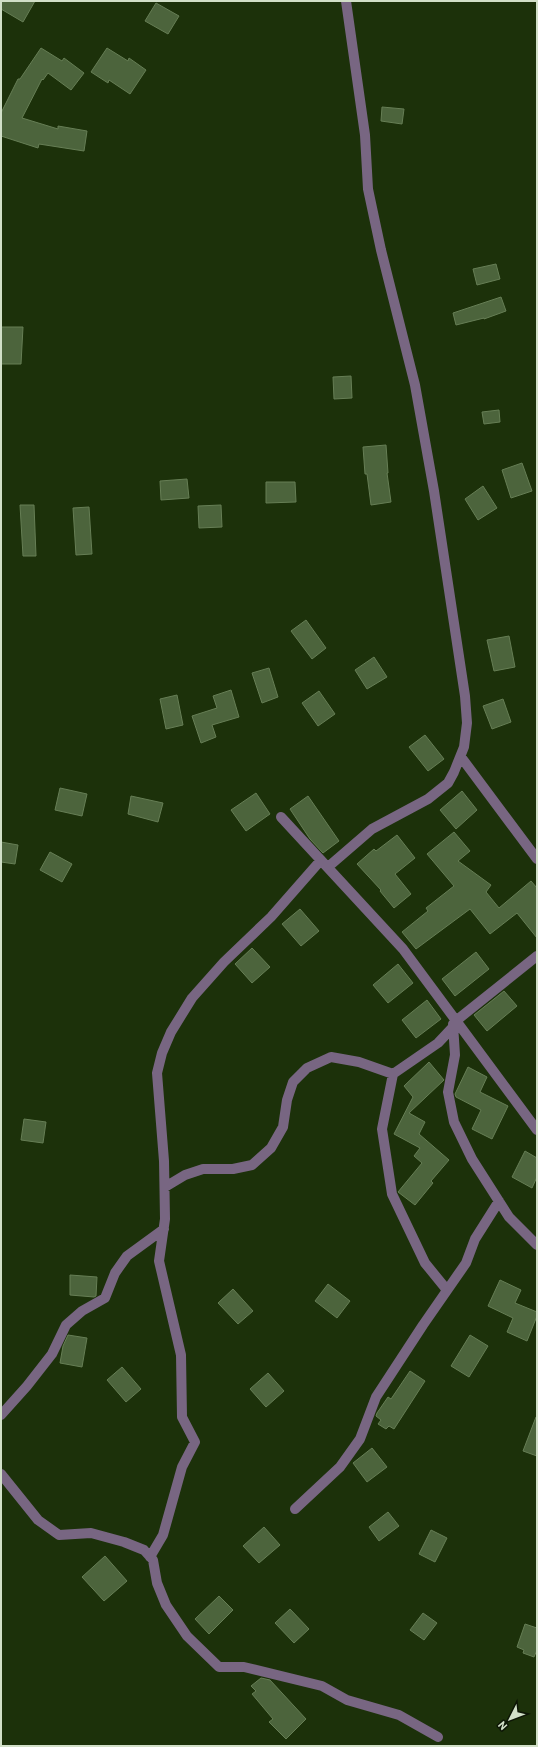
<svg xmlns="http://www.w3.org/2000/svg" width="538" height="1747" font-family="Barlow,sans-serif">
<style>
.building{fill:#4c643c;stroke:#667e55}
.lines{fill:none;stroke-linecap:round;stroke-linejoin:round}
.minor{stroke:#786682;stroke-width:10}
</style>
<rect width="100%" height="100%" fill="#1c310a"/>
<path class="building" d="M1,1H35L23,22L1,9Z
M156,3L179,16L168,34L145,21Z
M41,48L62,61L64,58L84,73L71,90L48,73L43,80L42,79L22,118L58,129V126L87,131L84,151L39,144L38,148L1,136V113L18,79H20Z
M107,48L128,61L129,58L146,70L130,94L109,80L108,83L91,72Z
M382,107L404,109L402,124L381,121Z
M496,264L500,279L477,285L473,269Z
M501,297L506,311L484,319V318L456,325L453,313Z
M1,327H23L21,364H1Z
M351,376L352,398L334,399L333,377Z
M499,410L500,422L484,424L482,412Z
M386,445L388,473H387L391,502L371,505L367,474H365L363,447Z
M522,463L532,491L511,498L502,470Z
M187,479L189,498L161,500L160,481Z
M266,482H295L296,502L266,503Z
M483,486L497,508L478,520L465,499Z
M20,505H34L36,556H23Z
M221,505L222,527L199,528L198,506Z
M89,507L92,554L76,555L73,508Z
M306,620L326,648L312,659L291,631Z
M509,636L515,667L494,671L487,640Z
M374,657L387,677L367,689L355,670Z
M269,668L278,697L262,703L252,673Z
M231,690L239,717L212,725L216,737L201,743L192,716L217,708L213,696Z
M319,691L335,714L318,726L302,703Z
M177,695L183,725L166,729L160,699Z
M503,699L511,722L492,729L483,706Z
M425,735L444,759L428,771L409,747Z
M60,788L87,794L82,816L55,810Z
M462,791L477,810L456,829L440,810Z
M256,793L270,814L246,831L231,810Z
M131,796L163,803L158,822L128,814Z
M308,796L339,841L323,853L310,839L290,809Z
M454,832L470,851L458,861L491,885L486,892L499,908L531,881L537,888V938L517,913L490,934L470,909L416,949L402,932L428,911L426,908L454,886L427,854Z
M397,835L415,858L395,874L411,894L394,908L380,891L381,890L357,864L374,849L376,851Z
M1,842L18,845L15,864L1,862Z
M50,852L72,864L62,882L40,870Z
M300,909L319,931L301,946L282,924Z
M252,948L270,967L252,983L235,964Z
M476,952L489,969L455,996L442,979Z
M398,964L413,983L388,1003L373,985Z
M504,991L517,1006L487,1031L474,1015Z
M427,1000L441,1019L416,1038L402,1020Z
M429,1062L444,1080L409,1113L425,1122L419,1134L449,1160L431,1181L433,1183L415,1205L398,1192L422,1163L414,1156L420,1148L394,1134L413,1097L404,1086Z
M468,1067L487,1077L480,1092L508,1106L492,1139L472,1129L481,1110L456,1097L455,1094Z
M24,1119L46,1122L43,1143L21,1140Z
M525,1151L537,1158V1177L532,1188L512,1177Z
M70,1275L97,1277L96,1296L94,1297L70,1295Z
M500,1280L521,1290L515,1303L537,1312V1316L527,1341L507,1332L513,1318L488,1306Z
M328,1284L350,1301L337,1318L315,1301Z
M233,1289L253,1311L238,1324L218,1303Z
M68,1335L87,1338L82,1367L60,1363L63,1346Z
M470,1335L488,1346L469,1377L451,1366Z
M122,1367L141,1389L126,1402L107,1380Z
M410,1371L425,1381L394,1429L389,1426L386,1429L378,1424L381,1420L376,1416L377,1413L388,1397L391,1399Z
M268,1373L284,1391L266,1407L250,1389Z
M536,1417H537V1456L523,1451Z
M372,1448L387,1467L367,1482L353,1463Z
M388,1512L399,1526L379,1541L369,1527Z
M264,1527L280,1545L259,1563L243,1546Z
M431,1530L447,1538L435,1562L419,1554Z
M105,1556L127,1581L104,1601L82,1577Z
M219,1596L233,1610L209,1634L195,1619Z
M290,1609L309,1629L294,1643L275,1623Z
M423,1613L437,1623L424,1640L410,1630Z
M525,1624L537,1628V1650L534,1657L523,1653L524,1650L517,1647Z
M261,1678L270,1680L306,1719L286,1739L269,1722L273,1719L252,1694L256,1691L251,1686Z"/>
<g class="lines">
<path class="minor" d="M461,757L537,859
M281,817L403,949L537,1130
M328,867L372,829L428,799L448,783L454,772L464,747L467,723L465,696L434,491L415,385L381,250L368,189L365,135L346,1
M457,1020L537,956
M453,1024L455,1055L448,1092L454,1122L472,1159L509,1217L537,1245
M393,1074L382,1129L392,1194L425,1263L447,1290
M165,1187L185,1175L203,1169H233L252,1165L271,1148L283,1127L287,1100L293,1082L307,1068L331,1057L359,1062L393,1074L438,1043L454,1026
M1,1415L27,1386L52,1354L66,1325L82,1311L105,1298L115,1273L127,1256L164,1229
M1,1474L38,1520L59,1535L91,1533L124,1542L144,1550L153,1560L157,1583L166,1605L187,1636L219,1667H244L322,1686L347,1700L399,1715L438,1737
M295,1509L340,1467L360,1439L376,1397L423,1325L466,1263L475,1239L499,1201
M150,1557L163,1535L182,1467L195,1442L182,1417L181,1355L159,1261L165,1219L164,1161L157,1073L162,1053L171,1032L192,998L224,962L271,917L321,860"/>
</g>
<rect width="538" height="1747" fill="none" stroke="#d1dfc8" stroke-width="4"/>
<g transform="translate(510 1719) rotate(228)" stroke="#0d1606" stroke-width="3" paint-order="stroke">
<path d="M0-3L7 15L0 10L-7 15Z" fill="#d1dfc8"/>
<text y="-6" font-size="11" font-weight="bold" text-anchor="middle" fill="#d1dfc8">N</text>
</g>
</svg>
